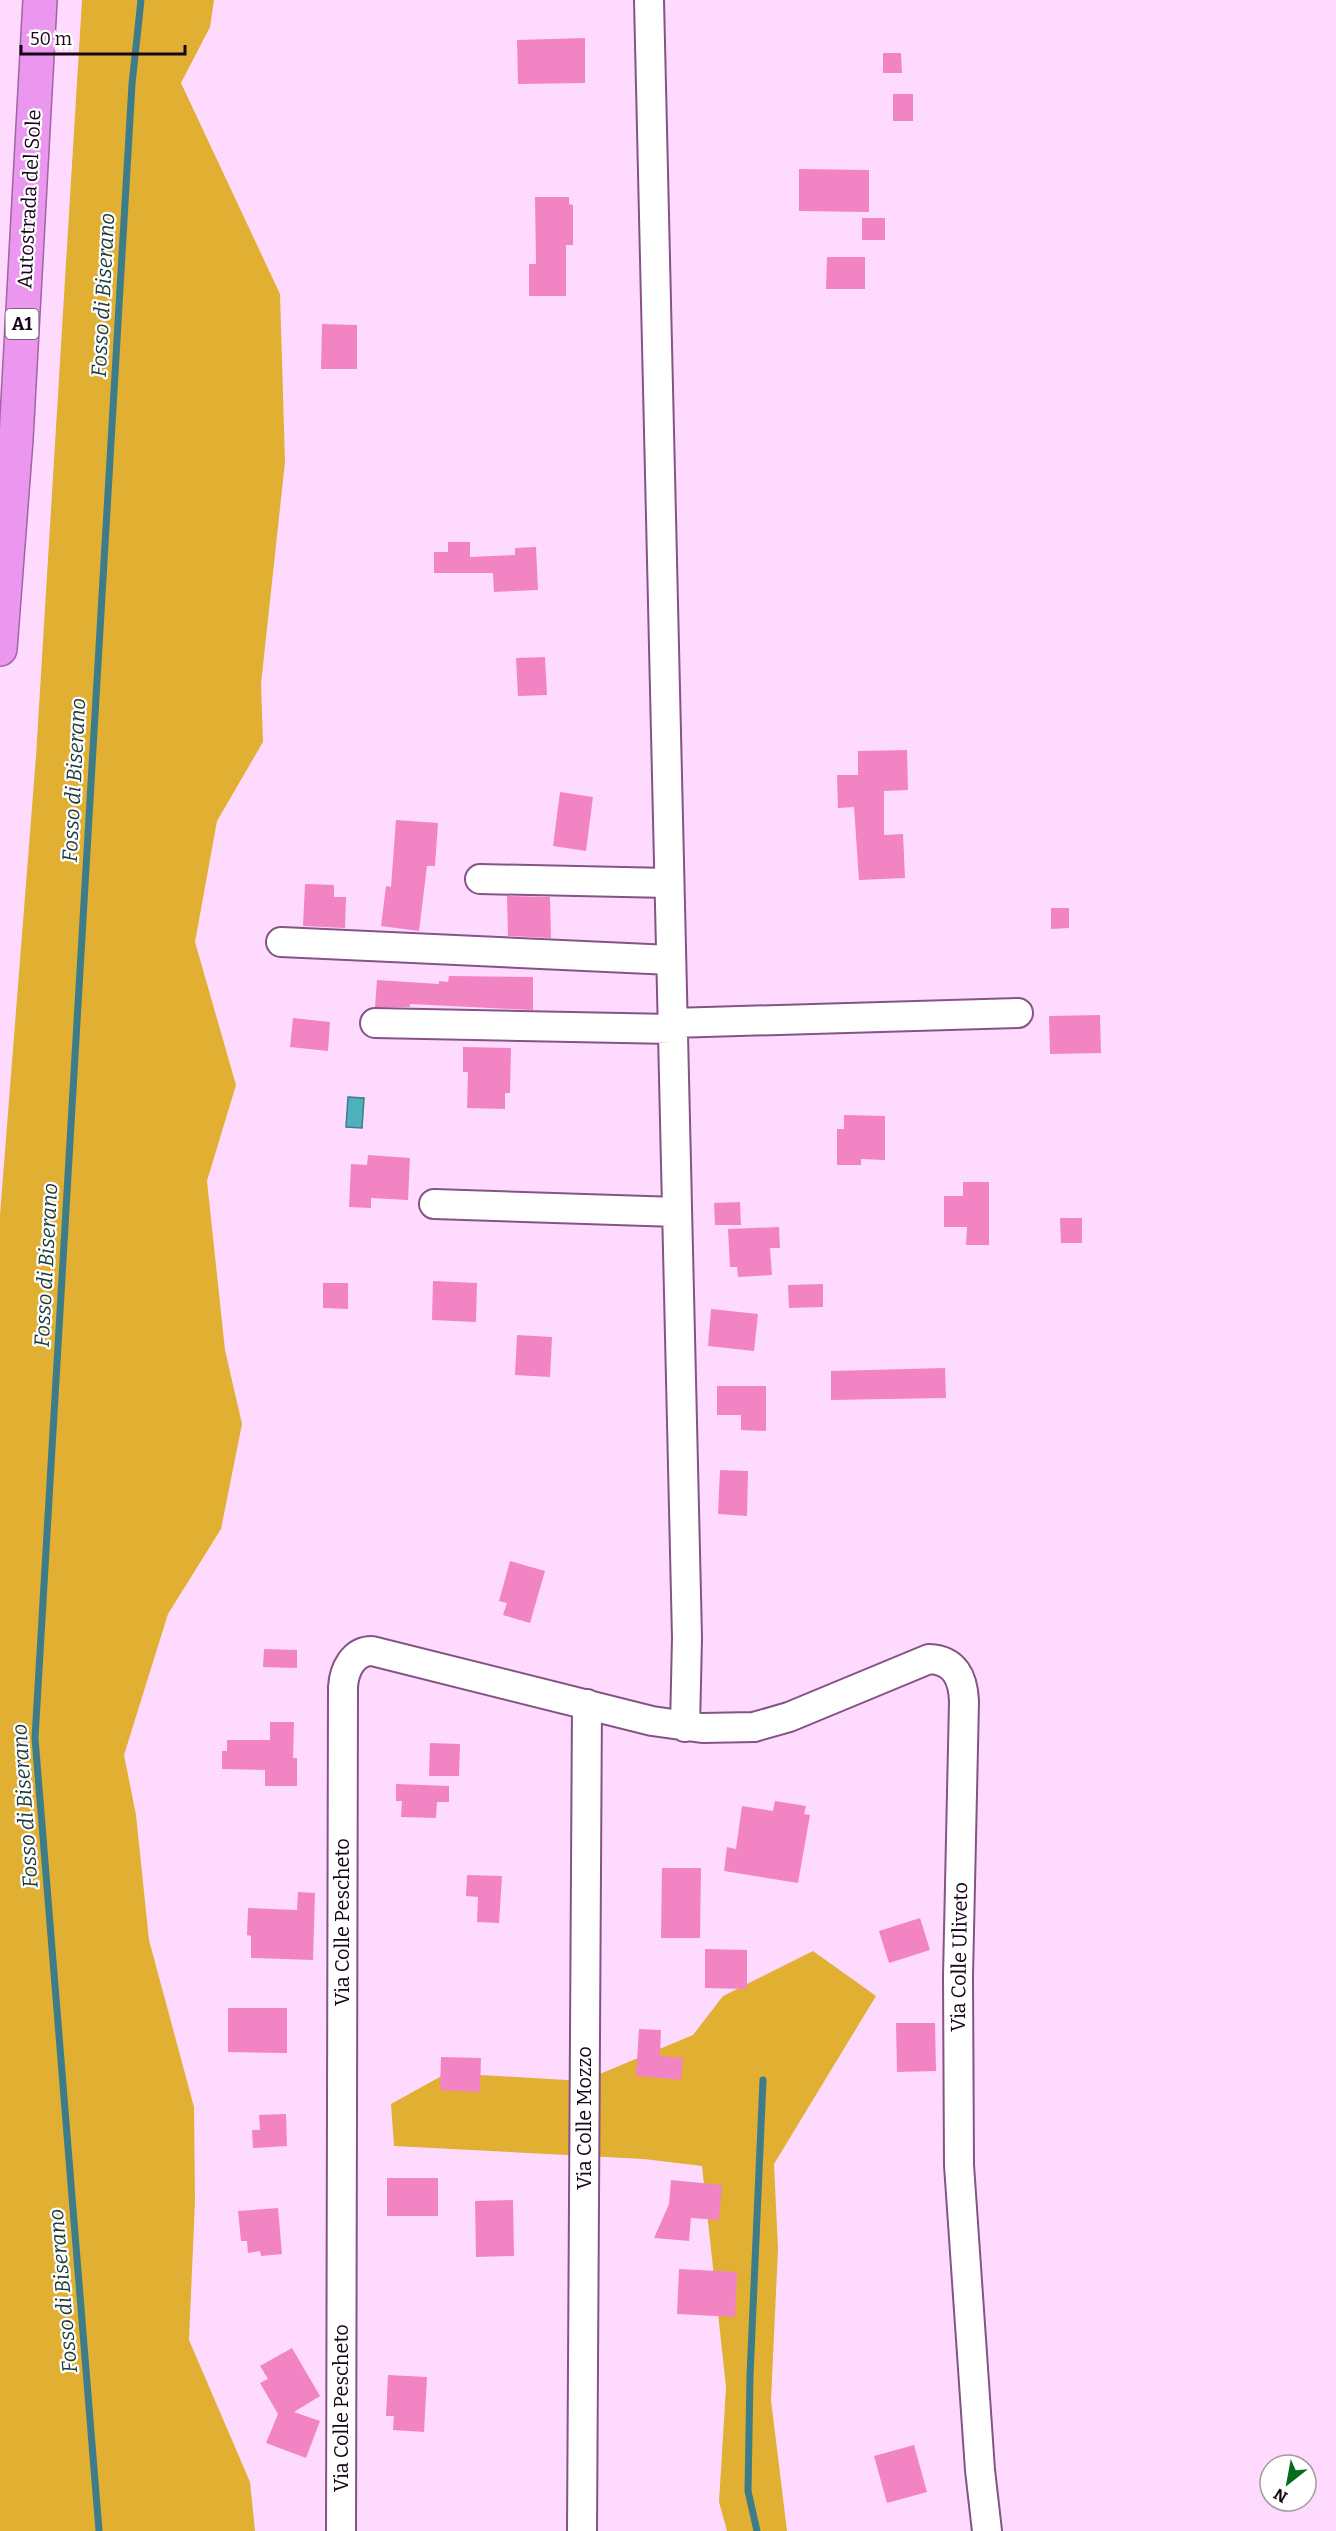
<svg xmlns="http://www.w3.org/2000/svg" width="1336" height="2531" font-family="Bitter,serif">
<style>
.green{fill:#e1af32}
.water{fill:#4eb0ba;stroke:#3d7c89;stroke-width:1.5}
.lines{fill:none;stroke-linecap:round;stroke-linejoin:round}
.stream{stroke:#3d7c89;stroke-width:7}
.building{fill:#f284c4}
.minor-casing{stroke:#855387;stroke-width:32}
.highway-casing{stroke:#a064a3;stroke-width:36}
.minor{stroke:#fff;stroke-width:28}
.highway{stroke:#eb97ef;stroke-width:33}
.labels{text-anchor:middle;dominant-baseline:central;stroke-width:4.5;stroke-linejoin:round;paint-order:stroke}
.shield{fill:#fff;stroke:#5c4f5d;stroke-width:1.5}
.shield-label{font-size:18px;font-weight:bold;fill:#160417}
.street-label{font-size:20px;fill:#160417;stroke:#fff}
.water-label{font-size:21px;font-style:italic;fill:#1b3a3d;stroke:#fff}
</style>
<rect width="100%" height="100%" fill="#fedbfe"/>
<path class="green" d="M82,0H214L210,27L181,83L280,294L285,462L261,684L263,742L217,821L195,942L236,1085L207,1181L225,1350L242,1424L221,1529L168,1614L124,1755L136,1815L149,1940L194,2107L195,2201L189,2340L250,2482L255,2531H0V1215L36,756Z
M813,1951L876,1996L774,2164L778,2249L771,2400L787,2531H727L719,2502L726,2387L702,2166L644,2159L394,2146L391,2104L447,2073L583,2081L693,2035L723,1996Z"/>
<path class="water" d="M348,1097L364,1098L362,1128L346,1127Z"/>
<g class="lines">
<path class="stream" d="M99,2531L35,1738L132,84L141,0
M757,2531L748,2491L750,2376L763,2080"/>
</g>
<path class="building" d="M585,38V83L518,84L517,40Z
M883,53H901L902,73H883Z
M893,94H913V121H893Z
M799,169L869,170V212L799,211Z
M535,197H569V204L573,205V245H566V296H529V264H536Z
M862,218H885V240H862Z
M827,257H865V289H826Z
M322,324L357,325V369H321Z
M448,542H470V557L515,555V548L536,547L538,590L494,592L493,573H434V552H448Z
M545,657L547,695L518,696L516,658Z
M907,750L908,790L884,791V835L903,834L905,878L859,880L854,807L838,808L837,775H858V751Z
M560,792L593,797L586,851L553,846Z
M396,820L438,823L435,866H427L419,931L381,926L386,886L391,887Z
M305,884L334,885V897H346L345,928L303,926Z
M507,896L550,897L551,938L508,936Z
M1051,908H1069V928L1051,929Z
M449,976L533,977V1010L410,1004V1007H375L377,980L439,984V981L448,982Z
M1100,1015L1101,1053L1050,1054L1049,1016Z
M293,1018L330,1022L328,1051L290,1047Z
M463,1047L511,1048L510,1093H505V1109L467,1108L468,1072H463Z
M844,1115L885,1116V1160L861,1159V1165H837V1129H844Z
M368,1155L410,1158L408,1200L371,1198V1208L349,1207L351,1164L367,1165Z
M963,1182H989V1245H966L967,1227H944V1196H963Z
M740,1202L741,1225H715L714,1203Z
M1060,1218H1082V1243H1061Z
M779,1227L780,1248H770L772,1275L738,1277L737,1267H730L728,1229Z
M433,1281L477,1283L476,1322L432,1320Z
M323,1283H348V1309L323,1308Z
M823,1284V1307L789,1308L788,1285Z
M711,1309L758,1314L754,1351L708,1346Z
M517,1335L552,1337L550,1377L515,1375Z
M945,1368L946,1398L831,1400V1371Z
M717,1386H766V1431L741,1430V1415H717Z
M720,1470L748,1471L747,1516L718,1514Z
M510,1561L545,1571L530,1623L503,1615L507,1603L499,1601Z
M264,1649L297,1650V1668L263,1667Z
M270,1722H294L293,1758H297V1786H265V1770L222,1769V1751H227V1740H270Z
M430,1743L460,1744L459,1776H429Z
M396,1784L449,1786V1802H437L436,1818L401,1817L402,1801H396Z
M775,1801L806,1806L804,1814L810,1815L798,1883L724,1871L727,1847L736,1849L742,1806L773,1811Z
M662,1868H701L700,1938H661Z
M467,1875L502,1876L499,1923L477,1922L478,1897L466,1896Z
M298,1892L315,1893L313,1960L251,1958V1936L247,1935L248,1908L297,1910Z
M920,1918L930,1950L889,1963L879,1931Z
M705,1949L747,1950V1989L705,1988Z
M228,2008H287V2053L228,2052Z
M896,2023H935L936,2071L897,2072Z
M639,2029L661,2030L660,2056L683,2058L681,2080L636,2076Z
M441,2057L481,2058L480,2092L440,2090Z
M286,2114L287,2146L253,2148L252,2130H260L259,2115Z
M387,2178H438V2216H387Z
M671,2180L722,2185L719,2220L691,2218L689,2241L654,2238L669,2204Z
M513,2200L514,2256L476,2257L475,2201Z
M278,2208L282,2254L261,2256L260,2251L248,2253L247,2241H241L238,2211Z
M679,2269L737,2272L735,2317L677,2314Z
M292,2348L320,2396L294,2412L320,2421L306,2458L266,2443L278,2414L260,2383L268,2379L260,2366Z
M388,2375L427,2377L424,2432L393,2430L394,2416H386Z
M914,2445L927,2492L887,2503L874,2456Z"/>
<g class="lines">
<defs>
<path id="minor" d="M649,0L687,1638L685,1727
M480,879L669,883
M281,942L671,960
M375,1023L672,1029
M672,1023L1018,1013
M434,1204L677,1212
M341,2531L343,1687C344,1670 353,1651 372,1651L652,1721L702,1728L754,1727L789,1717L929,1659C955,1660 963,1678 964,1701L958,1977L959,2165L980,2470L987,2531
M582,2531L587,1704"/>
<path id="highway" d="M0,649L16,439L40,0"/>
</defs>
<use href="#minor" class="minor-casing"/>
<use href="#highway" class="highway-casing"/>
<use href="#minor" class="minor"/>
<use href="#highway" class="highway"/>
</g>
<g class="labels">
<rect class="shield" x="5.5" y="309" width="33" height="30" rx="4.5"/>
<g class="shield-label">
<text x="22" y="324">A1</text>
</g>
<g class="street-label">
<text transform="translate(29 199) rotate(-87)">Autostrada del Sole</text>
<text transform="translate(342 1922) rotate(-90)">Via Colle Pescheto</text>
<text transform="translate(959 1957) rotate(-89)">Via Colle Uliveto</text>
<text transform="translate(584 2118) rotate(-90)">Via Colle Mozzo</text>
<text transform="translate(341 2408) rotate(-90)">Via Colle Pescheto</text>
</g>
<g class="water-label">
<text transform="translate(103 295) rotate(-87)">Fosso di Biserano</text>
<text transform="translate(74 780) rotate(-87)">Fosso di Biserano</text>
<text transform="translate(46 1265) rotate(-87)">Fosso di Biserano</text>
<text transform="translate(25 1806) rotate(-94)">Fosso di Biserano</text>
<text transform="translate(63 2291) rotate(-95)">Fosso di Biserano</text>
</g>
</g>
<g transform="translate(1288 2483) rotate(211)"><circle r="28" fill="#ffffff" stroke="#a29ba2" stroke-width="1.5"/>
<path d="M0-4.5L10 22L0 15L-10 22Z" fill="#046e1e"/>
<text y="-9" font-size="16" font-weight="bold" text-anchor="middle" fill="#160417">N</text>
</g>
<path d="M21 45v9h164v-9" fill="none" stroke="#160417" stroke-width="3"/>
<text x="30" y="45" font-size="18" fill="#160417" stroke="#ffffff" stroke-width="4.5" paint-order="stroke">50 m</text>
</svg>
